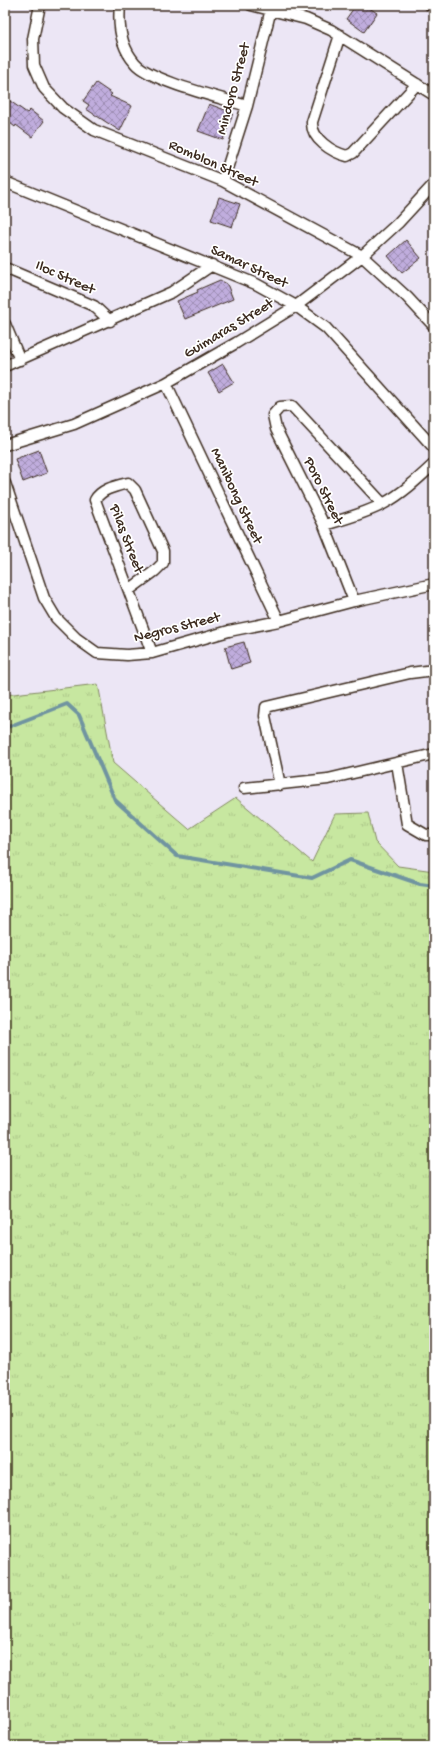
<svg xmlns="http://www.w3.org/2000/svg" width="439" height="1751" font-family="'Gochi Hand',sans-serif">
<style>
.grass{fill:url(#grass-tufts);stroke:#81885f}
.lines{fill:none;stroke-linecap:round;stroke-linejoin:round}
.stream{stroke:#7094a0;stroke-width:4}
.building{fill:url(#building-cross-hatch);stroke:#3b2a1e}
.street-casing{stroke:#3b2a1e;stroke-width:13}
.street{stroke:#fff;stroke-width:10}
.labels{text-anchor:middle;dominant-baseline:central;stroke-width:3.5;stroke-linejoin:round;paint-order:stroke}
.street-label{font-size:15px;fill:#3b2a1e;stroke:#fff}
</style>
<defs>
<pattern id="grass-tufts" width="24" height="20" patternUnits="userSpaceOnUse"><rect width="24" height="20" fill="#c7e7a0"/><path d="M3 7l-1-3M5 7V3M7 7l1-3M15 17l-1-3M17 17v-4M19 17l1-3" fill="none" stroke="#acc689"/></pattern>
<pattern id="building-cross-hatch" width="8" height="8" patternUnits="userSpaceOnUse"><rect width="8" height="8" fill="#c0addd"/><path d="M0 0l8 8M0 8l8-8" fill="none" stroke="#9d8db3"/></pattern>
</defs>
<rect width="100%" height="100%" fill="#ece6f5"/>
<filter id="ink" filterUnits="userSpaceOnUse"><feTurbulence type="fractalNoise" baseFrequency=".025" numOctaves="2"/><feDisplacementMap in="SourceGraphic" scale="8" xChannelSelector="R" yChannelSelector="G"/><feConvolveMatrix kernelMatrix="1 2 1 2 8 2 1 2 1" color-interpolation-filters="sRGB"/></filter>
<g filter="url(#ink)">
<path class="grass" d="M98,684L113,763L189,829L236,798L312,862L335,814L368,813L375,842L398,866L434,871V1746H5V695Z"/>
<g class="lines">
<path class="stream" d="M5,728L67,704L79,715L115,800L177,856L312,878L350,860L420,884L434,886"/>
</g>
<path class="building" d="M356,5H365L377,13L364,32L346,19Z
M96,83L112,94L110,96L132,106L120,131L86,109L89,105L83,101Z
M10,101L27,113L30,110L44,121L32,137L16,125L15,127L5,119V108Z
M209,104L233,113L223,140L198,131Z
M219,197L240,204L232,227L211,220Z
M406,240L421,258L402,273L388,256Z
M220,280L227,284L233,299L185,319L177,301L198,292L197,290Z
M223,364L234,382L219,391L208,373Z
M39,450L47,473L23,482L15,459Z
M244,642L250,663L231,669L225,647Z"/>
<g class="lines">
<defs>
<path id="street" d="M40,5L33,39L34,65L44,88L63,108L94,130L223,181L362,256L407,297L434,326
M120,5C118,25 121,47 135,63C150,81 222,98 247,106
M251,5L306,19L331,30L434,95
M430,5L434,8
M340,35L312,122C311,139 332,152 347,156L353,153L417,84
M223,181L247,106L272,5
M5,182L256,284L296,306L326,328L434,448
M5,268L94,306L110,321
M5,324L20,360
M5,366L172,292L212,265
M166,383L279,621
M5,445L74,424L166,383L236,343L296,306L362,256L398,223L434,184
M5,483L44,598L56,618L76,638L97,653L127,655L152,653L229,631L279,621L354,601L434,584
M324,525C344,519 364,514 383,504C402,494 419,478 434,464
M129,590L155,571L163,563V551L135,490L128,483C116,486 101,489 95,500L152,653
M354,601L324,525L276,429L273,415L280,407L292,406L383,504
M397,763L407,824L426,835H434
M280,785L265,716L266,707L410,673L434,670
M244,788L328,779L434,754"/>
</defs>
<use href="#street" class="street-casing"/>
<use href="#street" class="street"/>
</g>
</g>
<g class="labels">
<g class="street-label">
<text transform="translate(234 89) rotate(-75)">Mindoro Street</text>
<text transform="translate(213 164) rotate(24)">Romblon Street</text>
<text transform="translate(249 267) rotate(25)">Samar Street</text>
<text transform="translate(65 278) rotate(24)">Iloc Street</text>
<text transform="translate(229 329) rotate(-31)">Guimaras Street</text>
<text transform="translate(323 491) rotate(64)">Poro Street</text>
<text transform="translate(236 496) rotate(65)">Manibong Street</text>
<text transform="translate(126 539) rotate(69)">Pilas Street</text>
<text transform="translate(177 628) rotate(-14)">Negros Street</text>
</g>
</g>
<rect width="439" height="1751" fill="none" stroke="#fff" stroke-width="20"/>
<rect x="10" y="10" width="419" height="1731" fill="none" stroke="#3b2a1e" stroke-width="1.5" filter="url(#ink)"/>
</svg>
